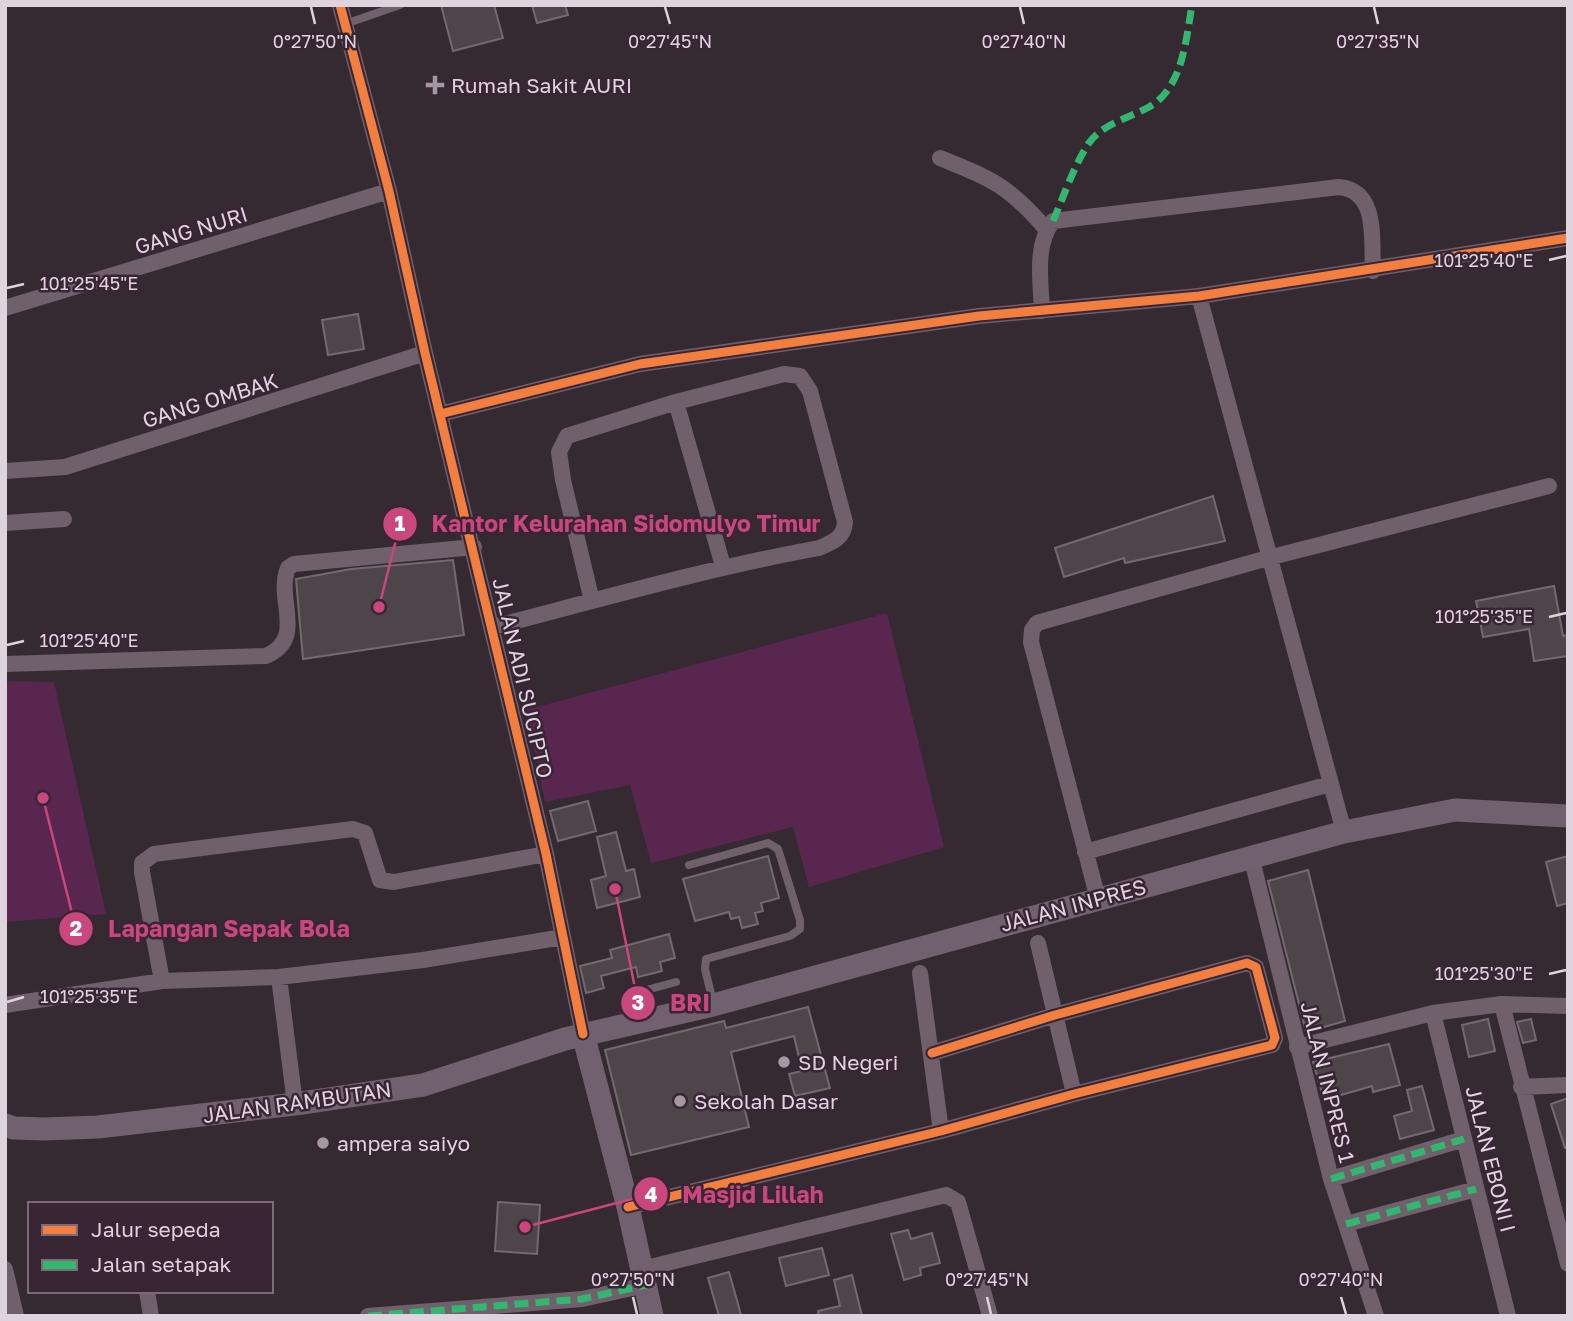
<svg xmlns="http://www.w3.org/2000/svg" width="1573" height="1321" font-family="'Golos Text',sans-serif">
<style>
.green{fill:#58264f}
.building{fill:#4e454b;stroke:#736971;stroke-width:2}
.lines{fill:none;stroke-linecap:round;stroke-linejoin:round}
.lane{stroke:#6f606c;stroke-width:8}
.street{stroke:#6f606c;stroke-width:16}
.secondary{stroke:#71616e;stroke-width:23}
.quiet{stroke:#33b770;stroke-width:7;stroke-dasharray:14 7;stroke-linecap:butt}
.cycleway-casing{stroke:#392635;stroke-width:13}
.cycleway{stroke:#f27e40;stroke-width:9}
.ticks{fill:none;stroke:#dfd3dd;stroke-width:2.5}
.poi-dot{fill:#a498a1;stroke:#392635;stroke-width:2.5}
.labels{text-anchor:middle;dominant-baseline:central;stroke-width:5;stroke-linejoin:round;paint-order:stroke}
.poi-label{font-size:21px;fill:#dfd3dd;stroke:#392635;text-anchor:start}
.street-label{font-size:21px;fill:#dfd3dd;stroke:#392635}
.ticks-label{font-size:18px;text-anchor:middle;fill:#dfd3dd;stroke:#392635;stroke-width:5;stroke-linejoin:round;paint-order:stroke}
.leader{fill:none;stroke:#c9477c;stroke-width:2.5}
.callout-dot{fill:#c9477c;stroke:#392635;stroke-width:2.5}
.mark-label{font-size:21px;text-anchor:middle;font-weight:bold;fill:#fff}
.callout-label{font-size:23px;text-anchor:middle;font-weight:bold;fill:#c9477c;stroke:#392635;stroke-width:5;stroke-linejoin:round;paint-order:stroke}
</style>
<rect width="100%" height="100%" fill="#352a32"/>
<path class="green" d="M887,613L944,847L809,887L793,827L651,863L630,785L545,802L526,710Z
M5,681L54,682L106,914L5,922Z"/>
<path class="building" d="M441,5H494L503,38L453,51Z
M532,5H565L568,15L537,23Z
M358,314L364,349L328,355L322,320Z
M1213,496L1225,541L1125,563L1124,558L1064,577L1055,548Z
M453,560L464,635L303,659L296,579L351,569Z
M1554,586L1563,636L1568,635V656L1534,661L1529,629L1483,637L1476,601Z
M588,801L596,831L558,841L550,811Z
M616,832L626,871L634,869L640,897L597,908L591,880L606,876L597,837Z
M768,856L779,898L761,903L763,911L755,913L758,924L742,928L739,917L731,919L729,912L695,921L683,879Z
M1568,856V903L1557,906L1546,862Z
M1308,870L1345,1021L1306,1032L1268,881Z
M669,934L675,958L660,962L662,971L638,977L636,967L601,976L604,988L586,993L580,966L612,958L610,950Z
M808,1007L830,1088L795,1096L789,1074L802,1071L794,1036L731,1052L749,1127L631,1155L605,1050L724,1021L726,1028Z
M1488,1019L1495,1051L1469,1057L1462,1025Z
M1531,1019L1536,1040L1523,1043L1517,1022Z
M1389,1044L1400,1085L1373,1092L1372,1086L1324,1100L1313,1062Z
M1422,1086L1434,1130L1400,1139L1394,1116L1412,1111L1407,1090Z
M1568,1098V1147L1565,1148L1551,1104Z
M498,1202L540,1205L537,1254L495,1251Z
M908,1230L911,1239L932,1233L940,1263L920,1268L921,1275L904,1280L891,1234Z
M822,1248L829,1275L786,1286L779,1258Z
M729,1272L738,1304L741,1316H719L708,1278Z
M852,1275L862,1316H819L818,1311L840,1306L834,1280Z"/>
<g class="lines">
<path class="lane" d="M345,24L400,5
M689,865L768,843L778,849L800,920V929L790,936L706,959L705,969L713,1002
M634,1019L628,995L676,982"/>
<path class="street" d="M340,5L389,191L425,353L546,854L583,1034
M940,158C992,179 1009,186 1046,229
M1199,296L1344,832
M5,308L389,191
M1042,311C1041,283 1034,245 1053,221L1339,187C1379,191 1371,240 1373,271
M676,402L723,566
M440,414L640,364L979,316L1199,296L1568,238
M5,471L65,467L425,353
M5,523L64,519
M493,627C601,599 709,568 819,548C833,542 844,538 845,522L810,391L800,376L784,374L676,402L567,436L559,452L563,480L592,601
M5,664L266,656C307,638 275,599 288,568L294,564L474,547
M1085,852L1330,784
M1251,856L1331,1179L1376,1316
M1098,899L1031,642L1032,630L1037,623L1268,558L1549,486
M1038,943L1074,1094
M920,973L941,1131
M279,977L295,1104
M162,981L142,872V863L154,854L353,829L365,833L380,880L394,882L546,854
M1502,1004L1568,1264
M5,1005L162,981L279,977L423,960L563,937
M1433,1013L1508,1316
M1297,1047L1433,1013L1502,1004L1568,1006
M1521,1087L1568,1085
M1331,1179L1464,1139
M628,1207L941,1131L1074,1094L1272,1045L1275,1038L1256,967L1247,963L1055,1015L932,1053
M1346,1224L1476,1189
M5,1269L16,1316
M642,1269L946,1195L958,1202L990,1316
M147,1291L151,1316
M368,1316L582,1299L646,1285"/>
<path class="secondary" d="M583,1034L628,1207L652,1316
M5,1125L14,1128L44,1129L98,1127L295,1104L423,1085L565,1039L713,1005L1344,832L1455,810L1568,816"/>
<path class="quiet" d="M1053,221C1064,196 1074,165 1089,143C1103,123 1130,118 1149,107C1183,88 1186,39 1192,5
M1331,1179L1464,1139
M1346,1224L1476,1189
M368,1316L582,1299L646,1285"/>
<defs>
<path id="cycleway" d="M340,5L389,191L425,353L546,854L583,1034
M440,414L640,364L979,316L1199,296L1568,238
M628,1207L941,1131L1074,1094L1272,1045L1275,1038L1256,967L1247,963L1055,1015L932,1053"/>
</defs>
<use href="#cycleway" class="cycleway-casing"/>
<use href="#cycleway" class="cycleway"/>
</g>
<path class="ticks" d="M311,7L315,24M665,7L670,24M1020,7L1024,24M1374,7L1378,24M1549,260L1566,256M7,288L24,284M1549,617L1566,613M7,645L24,641M1549,974L1566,970M7,1002L24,997M633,1297L637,1314M987,1297L991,1314M1341,1297L1346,1314"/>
<g class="poi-dot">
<path d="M431.5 74.5h7v7h7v7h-7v7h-7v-7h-7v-7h7z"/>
<circle cx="784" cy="1062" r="7"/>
<circle cx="680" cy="1101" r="7"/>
<circle cx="323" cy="1143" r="7"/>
</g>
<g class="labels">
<g class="poi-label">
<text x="451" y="85">Rumah Sakit AURI</text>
<text x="798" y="1062">SD Negeri</text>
<text x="694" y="1101">Sekolah Dasar</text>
<text x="337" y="1143">ampera saiyo</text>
</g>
<g class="street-label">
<text transform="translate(191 230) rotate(-17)">GANG NURI</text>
<text transform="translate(210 400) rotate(-17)">GANG OMBAK</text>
<text transform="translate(523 678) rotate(77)">JALAN ADI SUCIPTO</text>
<text transform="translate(1073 905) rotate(-15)">JALAN INPRES</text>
<text transform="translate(1328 1082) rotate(76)">JALAN INPRES 1</text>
<text transform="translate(297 1102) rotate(-8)">JALAN RAMBUTAN</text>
<text transform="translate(1491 1159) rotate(76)">JALAN EBONI I</text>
</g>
</g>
<g class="ticks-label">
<text x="315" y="48">0°27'50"N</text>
<text x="670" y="48">0°27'45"N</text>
<text x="1024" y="48">0°27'40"N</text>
<text x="1378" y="48">0°27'35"N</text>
<text x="1484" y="267">101°25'40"E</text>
<text x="89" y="290">101°25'45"E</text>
<text x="1484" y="623">101°25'35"E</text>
<text x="89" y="647">101°25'40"E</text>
<text x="1484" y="980">101°25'30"E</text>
<text x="89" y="1003">101°25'35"E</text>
<text x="633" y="1286">0°27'50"N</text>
<text x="987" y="1286">0°27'45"N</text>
<text x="1341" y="1286">0°27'40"N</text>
</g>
<path class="leader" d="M379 607L400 524M43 798L76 929M615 889L638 1003M525 1227L651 1194"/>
<g class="callout-dot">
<circle cx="379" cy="607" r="7"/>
<circle cx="43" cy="798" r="7"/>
<circle cx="615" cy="889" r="7"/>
<circle cx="525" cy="1227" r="7"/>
<circle cx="400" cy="524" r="18"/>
<circle cx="76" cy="929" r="18"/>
<circle cx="638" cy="1003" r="18"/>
<circle cx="651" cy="1194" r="18"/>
</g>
<g class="mark-label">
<text x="400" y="531">1</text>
<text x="76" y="936">2</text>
<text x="638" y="1010">3</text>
<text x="651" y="1202">4</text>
</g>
<g class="callout-label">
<text x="626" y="532">Kantor Kelurahan Sidomulyo Timur</text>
<text x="229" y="937">Lapangan Sepak Bola</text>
<text x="690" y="1011">BRI</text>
<text x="753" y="1203">Masjid Lillah</text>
</g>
<rect width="1573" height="1321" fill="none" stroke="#dfd3dd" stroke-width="14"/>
<rect x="28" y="1202" width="245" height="91" fill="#392635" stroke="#7b6b78" stroke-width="2"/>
<rect x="42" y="1225" width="35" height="10" fill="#f27e40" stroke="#7b6b78" stroke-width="2"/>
<text x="91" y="1237" font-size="21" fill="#dfd3dd">Jalur sepeda</text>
<rect x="42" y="1260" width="35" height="10" fill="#33b770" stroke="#7b6b78" stroke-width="2"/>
<text x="91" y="1272" font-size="21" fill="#dfd3dd">Jalan setapak</text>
</svg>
